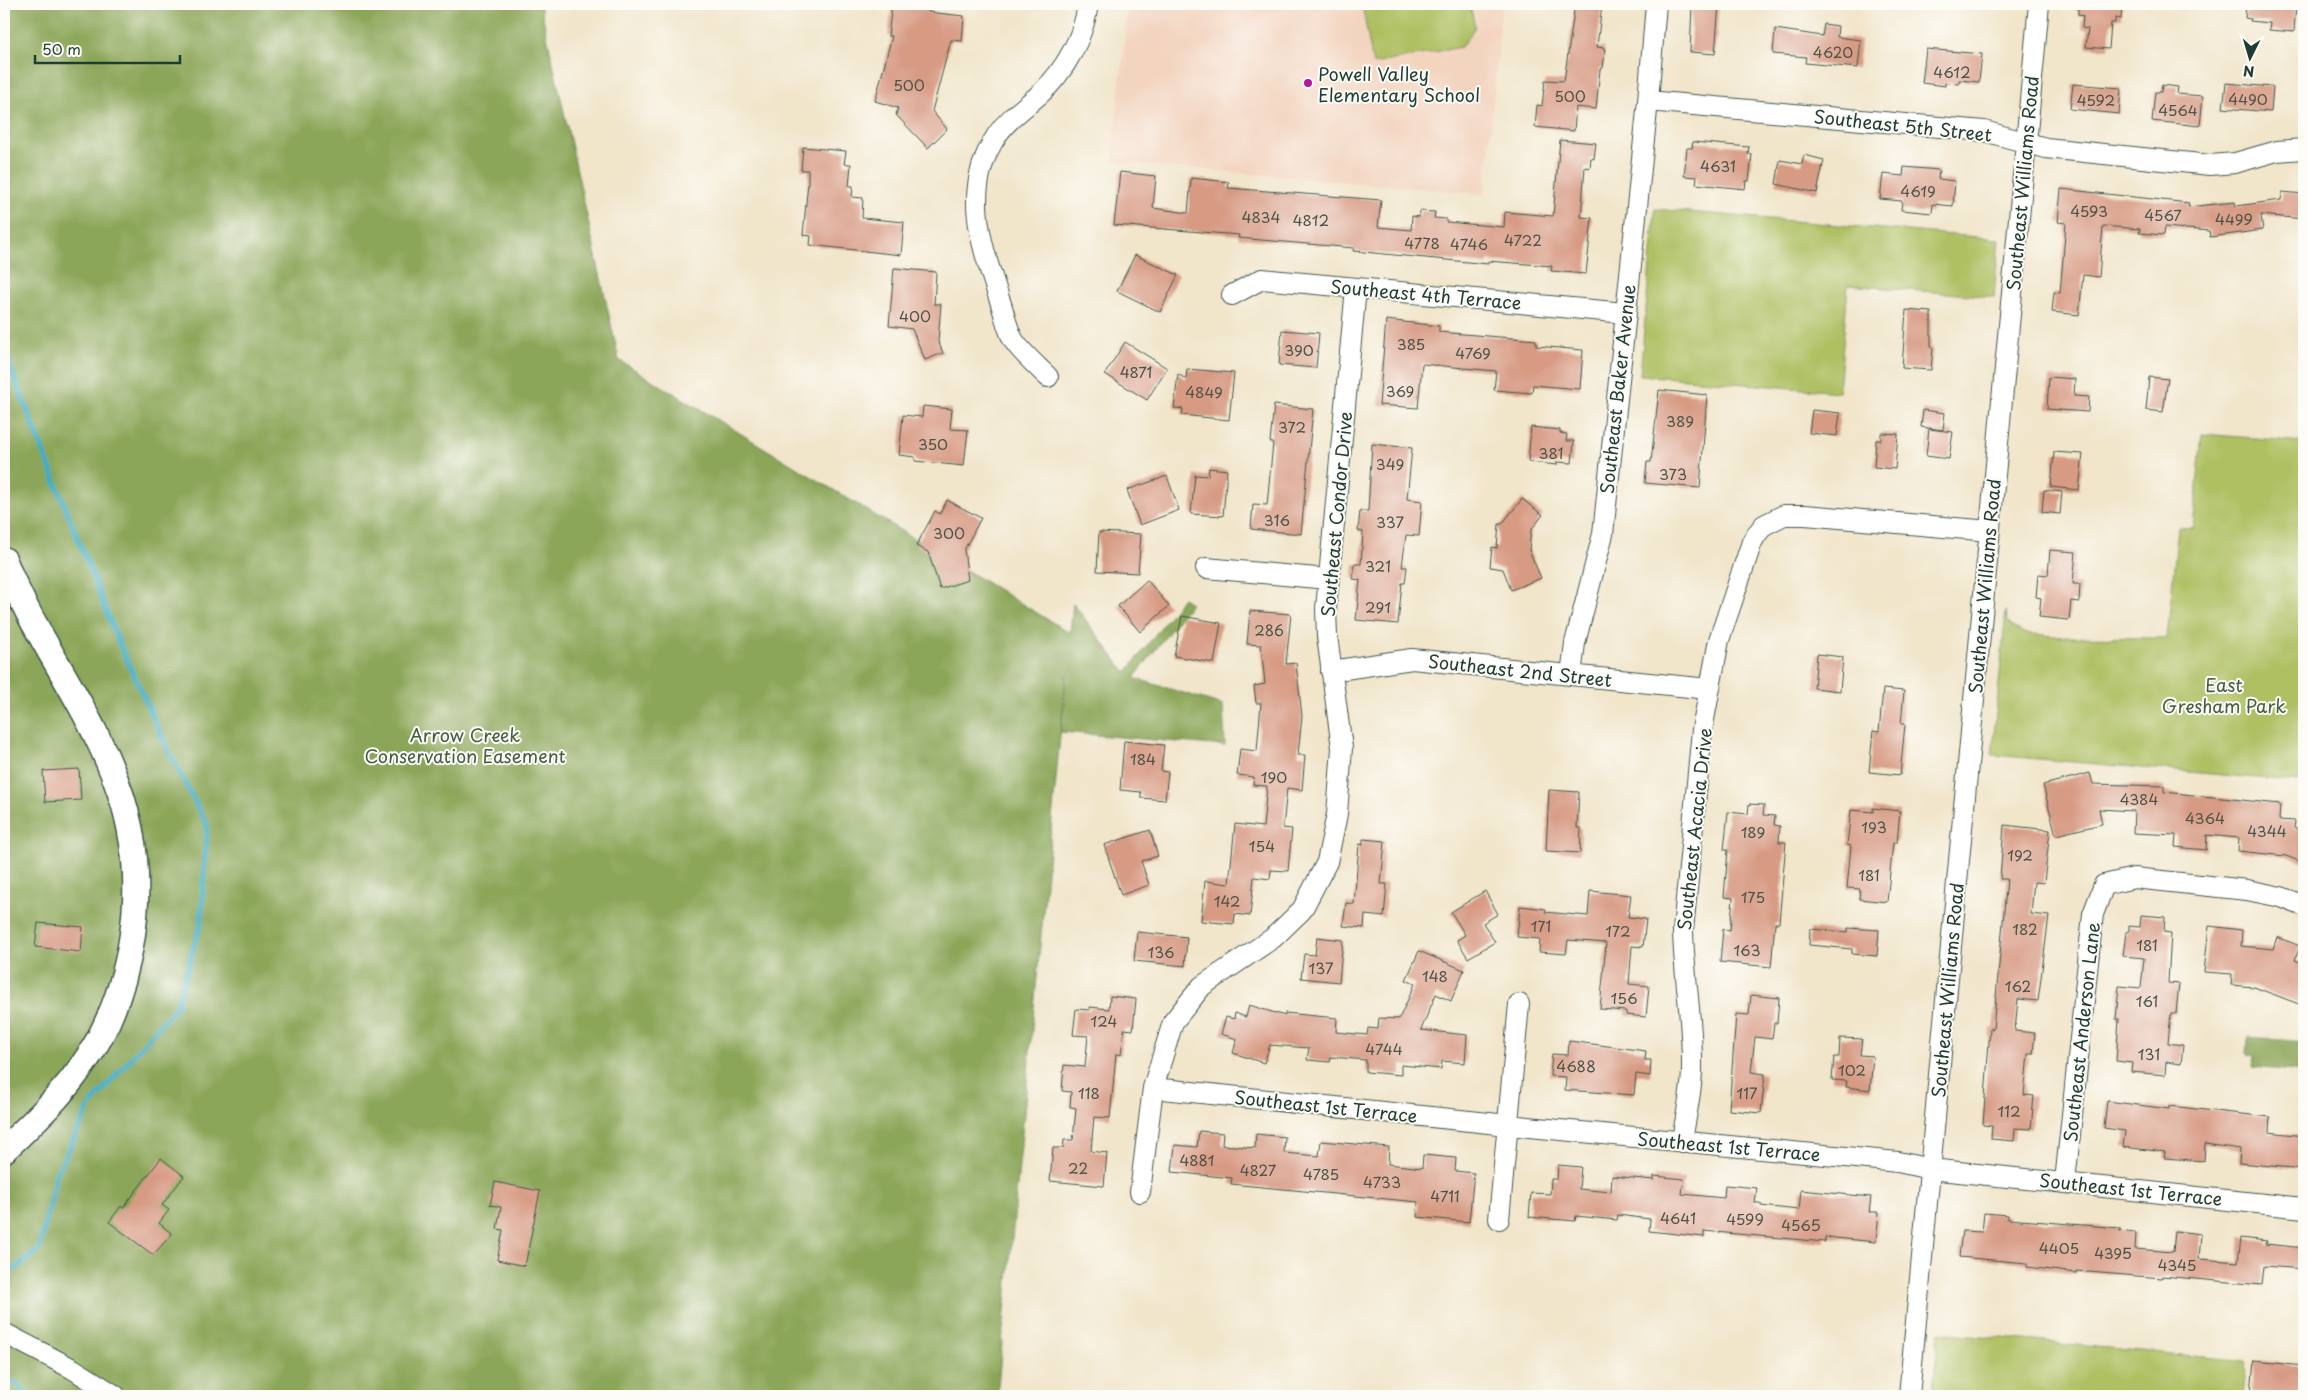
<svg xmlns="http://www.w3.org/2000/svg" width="2308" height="1400" font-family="'Playpen Sans',sans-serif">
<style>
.built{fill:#f3d4bf}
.green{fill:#afc063;stroke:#677e4c}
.forest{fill:#8ba659;stroke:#557246}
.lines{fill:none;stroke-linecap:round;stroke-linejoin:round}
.stream{stroke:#45adc4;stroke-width:5.5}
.building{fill:#d79a83}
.minor-casing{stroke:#3e564a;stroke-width:22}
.major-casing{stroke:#3e564a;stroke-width:28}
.minor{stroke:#fff;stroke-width:20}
.major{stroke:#fff;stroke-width:25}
.poi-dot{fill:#b5179e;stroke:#fdfcf7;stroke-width:2}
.labels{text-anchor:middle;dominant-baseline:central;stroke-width:4;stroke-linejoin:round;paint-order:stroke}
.number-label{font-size:15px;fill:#4d5448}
.poi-label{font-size:18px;fill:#1f3d34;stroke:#fdfcf7;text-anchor:start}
.street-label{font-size:18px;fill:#1f3d34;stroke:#fdfcf7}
.park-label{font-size:18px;fill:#435e40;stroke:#fdfcf7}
</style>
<rect width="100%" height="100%" fill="#fdfcf7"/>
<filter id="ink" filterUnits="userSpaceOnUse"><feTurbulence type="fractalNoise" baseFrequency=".02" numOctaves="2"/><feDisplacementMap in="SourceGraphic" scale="10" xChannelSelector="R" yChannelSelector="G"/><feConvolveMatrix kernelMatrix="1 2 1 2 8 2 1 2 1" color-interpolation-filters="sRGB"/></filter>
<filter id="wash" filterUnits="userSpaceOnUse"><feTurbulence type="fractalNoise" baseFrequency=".0096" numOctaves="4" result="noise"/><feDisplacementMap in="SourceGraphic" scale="20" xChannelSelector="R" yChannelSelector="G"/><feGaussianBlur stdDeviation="1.12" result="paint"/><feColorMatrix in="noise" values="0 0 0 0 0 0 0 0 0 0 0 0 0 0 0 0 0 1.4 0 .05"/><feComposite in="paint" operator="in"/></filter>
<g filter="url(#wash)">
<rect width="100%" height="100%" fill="#f1e5ca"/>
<path class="built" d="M1128,4H1502L1485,194L1112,162Z"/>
<path class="green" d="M1362,4H1470L1475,27L1461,47L1373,64Z
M1655,209L1999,239L1994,297L1848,285L1839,392L1640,375Z
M2202,434L2304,442V782L1992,755L2006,611L2007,619L2011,626L2024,633L2063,637L2167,638L2178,527L2193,528Z
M1939,1332L2246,1361L2242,1396H1932Z"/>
<path class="forest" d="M4,4H540L619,360L1070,633L1073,603L1126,673L1183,598L1191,603L1134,678L1223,705L1225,746L1061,732L1066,674L997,1396H4Z
M2248,1037L2304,1042V1072L2253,1067L2254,1055L2247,1054Z"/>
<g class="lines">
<path class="stream" d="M4,338L6,356L118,641L169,752L207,825L201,923L176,1007L91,1104L56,1175L39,1250L13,1270L4,1275
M4,1377C13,1381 22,1386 27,1396"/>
</g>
<g id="blocks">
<path class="building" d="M892,4H929L928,12L964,16L962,41L951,40L932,111L947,129L928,148L896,115L898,108L875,101L892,36H888Z
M1575,4H1602L1597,47L1604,48L1605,52L1603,68L1600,69L1596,109L1576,107L1574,131L1535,127L1537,105L1542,106L1545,80L1564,81Z
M1692,4H1719L1715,54L1690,52Z
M2078,4H2122L2121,19L2115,18V23H2111L2109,49L2086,47L2088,29L2082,28L2083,16L2078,15Z
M2246,4H2296L2294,32L2269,30L2270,23L2250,21L2251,19L2245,18Z
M1824,24L1838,26L1837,37L1861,40L1858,68L1805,63L1806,57L1773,54L1775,29L1822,36Z
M1926,49L1982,54L1979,82L1959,80V84L1945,83V86L1922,83Z
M2226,83L2273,87L2271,112L2223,108Z
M2073,84L2121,88L2119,114L2070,109Z
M2162,85L2178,87L2177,94L2203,96L2200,126L2152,121L2155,92H2161Z
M1560,140L1596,143L1594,159L1591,158L1590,168L1585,167L1581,217L1592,218L1586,274L1551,271L1552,266L1488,261V264L1353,251L1354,248L1238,238L1239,235L1114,225L1120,172L1156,176L1153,208L1188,213L1191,178L1229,182L1228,188L1381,200L1378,227L1411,230L1412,216L1419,217L1420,211L1435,212L1434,218L1446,219V222L1504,227L1505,212L1553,216Z
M1693,142L1749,147L1748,154H1752L1749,181H1746L1745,189L1696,184L1697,177L1684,176L1687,148H1692Z
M803,147L846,151L844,164H851L849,186H853L852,197L863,198L862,218L904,222L901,255L810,245L811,236L803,235L808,182V170H801Z
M1804,155L1824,160L1817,193L1776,184L1780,160L1802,164Z
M1904,167L1939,170L1938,179L1955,181L1953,206L1933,204L1932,213L1901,210L1902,201L1880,199L1883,174L1903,176Z
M2061,189L2189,203L2188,207L2235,202L2236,206L2281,200L2282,192L2304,194V219L2261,215L2263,230L2210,237L2209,231L2165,227L2164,235L2139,233L2140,229L2103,226L2099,277L2083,275L2079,315L2052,312L2054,292L2060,293L2066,223L2058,222Z
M1135,255L1178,275L1160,312L1117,291Z
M894,268L936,272L934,304H941L938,341L943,353L925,360L912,329L889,326Z
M1906,310L1931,312V347L1933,348L1931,370L1902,368Z
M1386,320L1439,326V332L1536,340V346L1583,350L1580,389L1533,385L1532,393L1494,390L1496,371L1422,364L1418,408L1379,405Z
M1282,330L1319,333L1316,368L1279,365Z
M1125,342L1167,368L1147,400L1105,374Z
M1187,369L1234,373L1229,420L1182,415L1183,409L1174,408L1178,374L1186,379Z
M2049,377L2075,379L2074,396L2089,397L2088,412L2047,409Z
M2149,377L2168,379L2163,412L2146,410Z
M1659,390L1707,395L1700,488L1645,483L1647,462H1651Z
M1274,405L1313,409L1301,534L1251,529L1253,504L1267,505L1273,443L1270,442Z
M923,406L952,409L950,429L968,430L964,466L915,461V457L899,455L903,415L922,417Z
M1812,410L1840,413L1837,436L1809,433Z
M1923,410L1945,413L1943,430L1921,427Z
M1531,427L1560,430V433L1567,434L1566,441H1574L1572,463L1557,462V465L1528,462Z
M1929,429L1953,432L1949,459L1926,456Z
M1881,433L1898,434L1895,469L1874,467L1876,440H1881Z
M1372,444L1412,448L1407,499L1422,501L1419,536L1406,535L1402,567H1407L1405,583H1402L1398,624L1356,620L1360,580L1353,579L1354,564H1361L1363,532L1358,531L1360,511H1368Z
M2054,452L2083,454L2079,490L2051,487Z
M1209,468L1227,470L1223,516L1191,514L1195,475L1208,476Z
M1167,476L1179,510L1140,525L1127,490Z
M2044,490L2062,492L2060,514L2042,512Z
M1522,499L1543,515L1531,530L1529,550L1541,578L1511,590L1503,569L1490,567L1492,547L1497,548L1499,524H1502Z
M947,500L981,518L964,550L968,580L940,589L928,552L916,546L935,511L940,514Z
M1099,532L1141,534L1138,573L1097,571Z
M2050,550L2076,552L2073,584H2080L2079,602L2071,601L2069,620L2039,617L2041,598L2036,597L2038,574L2048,575Z
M1147,580L1169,606L1140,632L1118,606Z
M1250,611L1291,614L1286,664L1296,663L1302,716L1298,755H1305L1302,790L1287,788L1283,828L1292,829L1288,871L1271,870L1270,879L1254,877L1250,916L1235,914L1234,924L1201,921L1205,881L1229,884L1235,824L1263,827L1267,786L1253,785L1254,777L1237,775L1240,749L1257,751L1261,703H1256L1254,686L1265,684L1261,645L1247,644Z
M1182,616L1221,623L1214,663L1174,656Z
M1817,654L1843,657L1840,691L1814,688Z
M1883,689L1904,691L1901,724H1905L1900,775L1869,772L1873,731L1879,732Z
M1124,741L1164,745L1161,771L1168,772L1165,800L1141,798V792L1120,790Z
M79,769L81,800L45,802L43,771Z
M2090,773L2093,784L2164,786V792L2280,804L2279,820L2295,821L2294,828L2304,832V863L2286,856L2238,851L2239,838L2207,835L2206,850L2175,847L2176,835L2133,833L2134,811L2099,809L2102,824L2056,835L2043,785Z
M1549,790L1579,792L1577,828H1581L1580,853L1546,851Z
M1749,804L1764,805L1763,815L1775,816L1774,825L1780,826L1779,842H1786L1779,923H1775L1771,967L1720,962L1723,929L1730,930L1733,898L1724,897L1728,850H1724L1728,812L1748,814Z
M1873,808L1900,811L1897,843H1893L1887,902L1859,899L1860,889L1847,888L1851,846L1847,845L1851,810L1873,812Z
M2004,825L2050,830L2044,883L2034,882L2031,914L2049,916L2038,1001L2018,999L2015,1031L2035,1033L2033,1054H2028L2024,1095L2034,1096L2031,1129L2015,1128L2014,1141L1991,1139L1992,1126L1983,1125L1990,1028L1993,1029L2007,879H2000Z
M1150,830L1158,856L1141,861L1149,885L1121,895L1104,845Z
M1363,839L1385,841L1381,884H1387L1384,917L1365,915L1364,928L1343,926L1346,903L1354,904L1359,844L1363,845Z
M1485,891L1498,914L1483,923L1495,942L1468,958L1457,940L1465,935L1451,912Z
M1590,891L1631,895L1628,917L1646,919L1643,947L1632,946L1629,984L1649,986L1646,1017L1626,1015V1011L1600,1009L1606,943L1568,940L1566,954L1539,952L1540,939L1517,937L1520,906L1546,909L1545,912L1588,916Z
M2141,915L2165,917L2164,932L2171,933L2168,983L2179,984L2176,1013H2171L2168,1043L2183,1045L2181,1064L2166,1062L2165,1075L2131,1072L2132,1063L2116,1061L2119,1019H2116L2119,986L2141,988L2144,958L2123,956L2126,932L2129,931V926L2140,927Z
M38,923L83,927L81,952L35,947Z
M2209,926L2242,930L2241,946L2273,949L2277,937L2300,946L2295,960L2304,964V1006L2254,987L2231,985L2232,974L2204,972Z
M1848,928L1879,930L1877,956L1852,954V949L1809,945L1810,929L1848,932Z
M1137,932L1187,937L1185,966L1134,961Z
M1317,937L1343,940L1339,982L1301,978L1304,954L1315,955Z
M1419,951L1464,970L1451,1001L1436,994L1421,1030L1467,1035L1465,1063L1442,1061L1441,1069L1401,1065V1075L1366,1072V1060L1331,1057L1330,1062L1307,1060L1309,1048L1270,1045L1264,1063L1233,1053L1237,1039L1221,1034L1226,1017L1234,1019L1235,1013L1246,1017L1249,1005L1285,1016V1013L1337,1018L1336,1032L1367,1035L1368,1028L1378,1029L1379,1018L1399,1019L1415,984L1406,980Z
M1751,995L1779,998L1777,1023H1774L1772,1039L1755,1037L1751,1072L1765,1074L1761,1113L1729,1110L1736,1014L1749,1015Z
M1110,996L1136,999L1133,1030L1124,1029L1121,1055L1116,1054L1110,1118L1094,1117L1091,1151L1107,1153L1104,1186L1050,1181L1053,1148H1063L1064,1140H1073L1076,1108L1070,1107L1071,1092L1062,1091L1064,1065L1085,1067L1088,1036L1073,1035L1076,1009L1090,1010V1007L1109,1009Z
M1840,1038L1862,1039L1860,1055L1873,1056L1870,1090L1846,1087L1847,1081L1832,1080L1834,1057H1839Z
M1569,1041L1646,1051L1645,1060H1651L1650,1076L1636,1074L1634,1095L1565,1090L1566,1077L1550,1076L1552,1054L1568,1055Z
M2107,1101L2169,1109V1106L2270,1117L2269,1132L2304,1136V1169L2239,1163L2240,1149L2205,1144L2204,1161L2164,1158L2165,1152L2123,1147L2125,1131L2104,1128Z
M1199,1131L1223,1133L1222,1145L1255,1148L1256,1134L1285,1137L1284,1153L1319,1156L1321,1141L1389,1147L1388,1164L1422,1168L1423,1155L1456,1158L1455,1171L1474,1173L1469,1222L1417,1217L1418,1202L1231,1184L1232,1178L1172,1172L1175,1145L1197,1147Z
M161,1158L184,1176L162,1205L169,1210L159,1223L172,1234L153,1255L109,1222L121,1206L123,1208Z
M1558,1165L1581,1167L1579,1189L1611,1192L1612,1176L1654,1180V1176L1684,1179L1682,1194L1724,1198L1725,1185L1757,1188L1755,1203H1761V1206L1799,1210L1801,1190L1871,1197L1869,1212H1879L1876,1242L1825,1237V1242L1704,1231V1237L1649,1231L1650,1219L1618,1215L1617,1220L1576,1216L1575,1221L1529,1217L1531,1193L1550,1194L1551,1179H1557Z
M495,1182L540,1191L525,1266L497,1260L503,1230L497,1229L501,1207L490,1205Z
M1984,1213L2008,1215V1219L2120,1228V1231L2136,1233L2135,1249L2173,1252L2175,1231L2201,1234L2199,1259L2238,1262L2241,1238L2267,1241L2266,1244L2304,1248V1269L2264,1266L2262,1285L2162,1276V1278L2076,1271V1273L2027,1267V1263L1959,1257L1962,1231L1982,1232Z
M2254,1361L2304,1366L2302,1396L2251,1392Z"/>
</g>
</g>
<g filter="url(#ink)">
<use href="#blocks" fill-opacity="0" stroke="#3e564a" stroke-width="1"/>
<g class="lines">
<defs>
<path id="minor" d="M1648,101L1984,131L2046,148L2210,165L2235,163L2277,151L2304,149
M1232,295L1262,279L1625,313
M1048,377C1037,366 1023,354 1014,341C1007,330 1004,311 999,298C981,243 961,189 997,135C1008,118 1026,107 1041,93C1065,71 1084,36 1088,4
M1206,568L1328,579
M1331,671L1412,659L1709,689
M1571,675L1575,643L1603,534L1648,101L1656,4
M1153,1088L1508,1125L1898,1162L1930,1169L2304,1208
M1682,1142C1685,1118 1692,1093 1692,1069C1693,1023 1684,977 1683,931L1702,730L1719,640L1752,542L1756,535L1764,525L1784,515H1805L1990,531
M2065,1182L2093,914L2104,885L2134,878L2247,890L2281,897L2304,906
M1140,1192L1153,1088L1173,1022L1202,986L1273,938L1302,910L1327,862L1337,814L1342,748L1327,636L1326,609L1356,288
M1499,1219L1519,1004
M4,1333L73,1369L116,1396
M1909,1396L2039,4"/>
<path id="major" d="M4,560C28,622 68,677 97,737C111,766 124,798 130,829C144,898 132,977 99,1039C76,1082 39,1117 4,1150"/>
</defs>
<use href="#minor" class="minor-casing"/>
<use href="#major" class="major-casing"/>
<use href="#minor" class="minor"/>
<use href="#major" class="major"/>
</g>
</g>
<circle class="poi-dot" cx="1308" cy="83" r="5"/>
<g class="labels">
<g class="number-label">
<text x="1833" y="51">4620</text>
<text x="1952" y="71">4612</text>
<text x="909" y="84">500</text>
<text x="1570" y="95">500</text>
<text x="2248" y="98">4490</text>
<text x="2096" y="99">4592</text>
<text x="2178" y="109">4564</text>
<text x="1718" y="165">4631</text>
<text x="1918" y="190">4619</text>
<text x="2089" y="210">4593</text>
<text x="2163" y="214">4567</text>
<text x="1261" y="216">4834</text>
<text x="2234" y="218">4499</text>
<text x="1311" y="219">4812</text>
<text x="1523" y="239">4722</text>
<text x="1422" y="242">4778</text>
<text x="1469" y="243">4746</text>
<text x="915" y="315">400</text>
<text x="1411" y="343">385</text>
<text x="1299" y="349">390</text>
<text x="1473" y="352">4769</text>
<text x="1136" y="371">4871</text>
<text x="1400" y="390">369</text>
<text x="1204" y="391">4849</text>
<text x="1680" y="420">389</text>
<text x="1292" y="426">372</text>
<text x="933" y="443">350</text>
<text x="1551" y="452">381</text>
<text x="1390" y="463">349</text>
<text x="1673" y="473">373</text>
<text x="1277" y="519">316</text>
<text x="1390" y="521">337</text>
<text x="949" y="532">300</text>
<text x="1378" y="565">321</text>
<text x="1378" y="606">291</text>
<text x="1269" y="629">286</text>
<text x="1143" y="758">184</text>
<text x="1274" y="776">190</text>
<text x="2139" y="798">4384</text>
<text x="2205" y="817">4364</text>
<text x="1874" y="826">193</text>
<text x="2267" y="830">4344</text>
<text x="1753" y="831">189</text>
<text x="1262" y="845">154</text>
<text x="2020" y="854">192</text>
<text x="1869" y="874">181</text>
<text x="1753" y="896">175</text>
<text x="1227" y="900">142</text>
<text x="1541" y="925">171</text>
<text x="2025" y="928">182</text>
<text x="1618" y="930">172</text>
<text x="2147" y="944">181</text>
<text x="1747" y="949">163</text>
<text x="1161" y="951">136</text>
<text x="1321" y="967">137</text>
<text x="1435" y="975">148</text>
<text x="2018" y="985">162</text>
<text x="1624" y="997">156</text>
<text x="2147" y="1000">161</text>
<text x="1104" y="1020">124</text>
<text x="1384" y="1048">4744</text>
<text x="2149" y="1053">131</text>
<text x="1576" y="1065">4688</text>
<text x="1852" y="1069">102</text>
<text x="1089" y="1092">118</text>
<text x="1747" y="1092">117</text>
<text x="2009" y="1110">112</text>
<text x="1197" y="1159">4881</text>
<text x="1078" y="1167">22</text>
<text x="1258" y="1169">4827</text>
<text x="1321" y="1173">4785</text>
<text x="1382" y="1181">4733</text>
<text x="1445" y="1195">4711</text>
<text x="1678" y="1217">4641</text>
<text x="1745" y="1218">4599</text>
<text x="1801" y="1224">4565</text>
<text x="2059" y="1247">4405</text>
<text x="2113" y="1252">4395</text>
<text x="2177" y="1264">4345</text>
</g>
<g class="poi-label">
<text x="1318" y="73">Powell Valley<tspan x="1318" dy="21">Elementary School</tspan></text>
</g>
<g class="street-label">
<text transform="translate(1903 125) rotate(6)">Southeast 5th Street</text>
<text transform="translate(2022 183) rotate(-85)">Southeast Williams Road</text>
<text transform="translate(1426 294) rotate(5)">Southeast 4th Terrace</text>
<text transform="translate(1617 389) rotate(-84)">Southeast Baker Avenue</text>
<text transform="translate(1336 514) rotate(-85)">Southeast Condor Drive</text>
<text transform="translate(1984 586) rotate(-85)">Southeast Williams Road</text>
<text transform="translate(1520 670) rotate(6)">Southeast 2nd Street</text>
<text transform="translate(1694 829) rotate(-84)">Southeast Acacia Drive</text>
<text transform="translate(1947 990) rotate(-85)">Southeast Williams Road</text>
<text transform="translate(2081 1032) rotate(-84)">Southeast Anderson Lane</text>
<text transform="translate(1326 1106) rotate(6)">Southeast 1st Terrace</text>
<text transform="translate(1729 1146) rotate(5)">Southeast 1st Terrace</text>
<text transform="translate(2131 1189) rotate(6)">Southeast 1st Terrace</text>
</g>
<g class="park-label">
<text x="2224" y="684">East<tspan x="2224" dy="21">Gresham Park</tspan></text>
<text x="465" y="734">Arrow Creek<tspan x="465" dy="21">Conservation Easement</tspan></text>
</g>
</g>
<rect width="2308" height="1400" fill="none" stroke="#fdfcf7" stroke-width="20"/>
<g transform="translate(2250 58) rotate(185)" stroke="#fdfcf7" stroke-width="4" paint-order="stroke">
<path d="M0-4L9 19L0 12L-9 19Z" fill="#1f3d34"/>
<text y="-8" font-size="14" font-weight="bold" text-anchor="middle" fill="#1f3d34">N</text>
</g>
<path d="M35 55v8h145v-8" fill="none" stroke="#1f3d34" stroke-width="2.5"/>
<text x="42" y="55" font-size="15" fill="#1f3d34" stroke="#fdfcf7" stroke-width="4" paint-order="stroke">50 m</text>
</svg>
